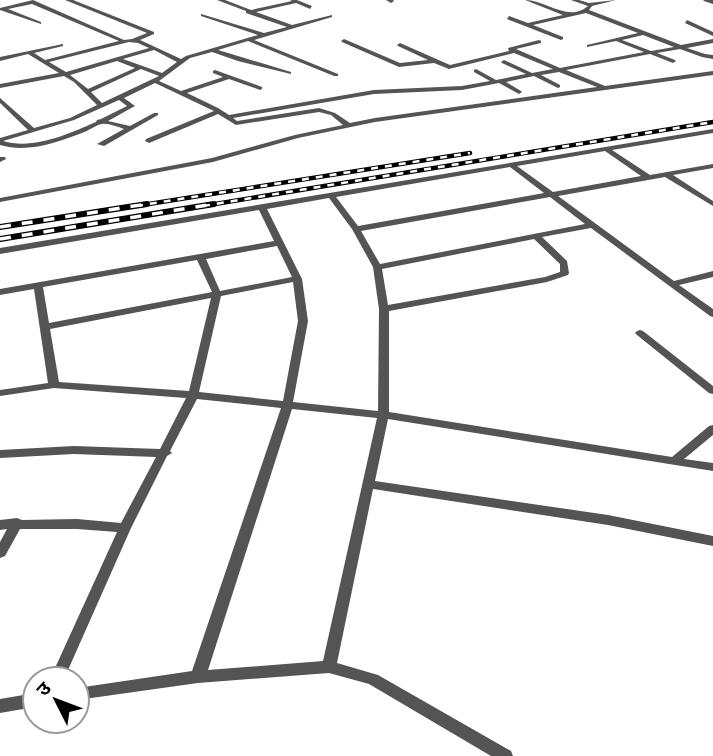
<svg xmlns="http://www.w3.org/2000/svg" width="713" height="756" font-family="Karla,'Noto Sans Devanagari',sans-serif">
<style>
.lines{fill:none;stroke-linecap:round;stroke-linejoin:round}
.street{fill:#545454;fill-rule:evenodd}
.rail-far1-casing{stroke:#000;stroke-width:4.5}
.rail-casing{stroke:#000;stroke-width:6}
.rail-far1{stroke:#fff;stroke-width:2.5;stroke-dasharray:7;stroke-linecap:butt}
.rail{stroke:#fff;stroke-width:3.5;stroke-dasharray:11;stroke-linecap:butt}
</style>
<rect width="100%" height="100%" fill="#fff"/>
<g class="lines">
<path class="street" d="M33,0L124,40L132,39L147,33L65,0H73L154,32V34L140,40L181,59L186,56L258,35L201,16V14L264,33L287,27L246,13V11L217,0H225L251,10L292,1L290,0H297L312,6L310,9L296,3L256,12L292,25L332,15V17L254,40L338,74V76H334L248,41L218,50L291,72V74L238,61L212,52L190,58L159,81L181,91L223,77L213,73V71L215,70L262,87V89L260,90L229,79L187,93L218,108L229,115L374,90L462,86L490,81L474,72V70L476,69L496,80L526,74L502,63L501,62L504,60L532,73L553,69L514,53L449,69L434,63L399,67L342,42L341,41L344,39L400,63L428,60L398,46L397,45L400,43L450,65L509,51L508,48L539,40L541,41V43L516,49L560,68L644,52L616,41L587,47V45L638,33L586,13L533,25L563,37V39L561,40L507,19L509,16L528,23L563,15L525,0C547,0 568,23 588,6L571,0H579L589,3L616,0L592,6L589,10L681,45L713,39V43L687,48L705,54L713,55V59L702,57L680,49L657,53L675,60L676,61L673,63L650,54L566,70L605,86L713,71V75L375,122L298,138L213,162L0,202V198L212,158L295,135L343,125L331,115L319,112L236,125L218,114L149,143L145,141L146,139L214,111L155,83L124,98L135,106L108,121L130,126L154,113H158V115L104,146L97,144L124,129C118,127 108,123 102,124C96,125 88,131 82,133C55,143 28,153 0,145V138L28,130L0,103V98L34,128L70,118L97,105L74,82L64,76L0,88V84L59,73L28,54L0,61V57L63,44V46L34,53L45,60L119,41L32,4L8,9L41,22V24L0,10V8ZM643,35L674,47L651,51L622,40ZM129,42L138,43L149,48L66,72L49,62ZM154,50L177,62L162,73L123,59ZM117,61L135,68L88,89L70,75ZM141,69L159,76L102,103L91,92ZM559,72L597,87L375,118L350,123L335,113L319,108L237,121L233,118L374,94L462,90L499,83L519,94L522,92L521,91L506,82L534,76L558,88L560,87V85L541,75ZM119,100L127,106L101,119L97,120L96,122C68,134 34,150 3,141L74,120Z
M386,0H393L394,1L391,3Z
M703,0H713V4L704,1Z
M687,20L713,32V36L685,23Z
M713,129V133L612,150L650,175L713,164V168L673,175L713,201V206L665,177L558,196L674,281L713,271V277L679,285L713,309V317L710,316L591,228L542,237L567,261L569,273L568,275L547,282L389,311V412L672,457L709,426L713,425V435L684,459L713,463V471L388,419L375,481L608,515L713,536V546L608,525L373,489L337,663L378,675L511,751L513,756H491L369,684L329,673L198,683L77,700V688L192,671L281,408L197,399L170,451L172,453L167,456L131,528L64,679H50L117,532L77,529H20L5,556L0,558V542L7,529L0,530V520L17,518L22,520L77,519L121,523L156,457L74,454L0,458V450L74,446L160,449L186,398L54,388L0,396V390L48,383L34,289L0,295V289L274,241L259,210L0,254V248ZM605,151L641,176L553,192L517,166ZM510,167L544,193L358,226L336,197ZM550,197L585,224L380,264L361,231ZM329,198L352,229L373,267L379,309L378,411L293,402L308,321L302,279L267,209ZM534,239L560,264V272L545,277L388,305L382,269ZM277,246L292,277L220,291L206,259ZM197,260L212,292L49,323L43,287ZM293,282L298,321L283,401L199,392L221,296ZM211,298L189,391L59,382L50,329ZM292,409L377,418L323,661L208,670Z
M0,157H5L6,159L0,162Z
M640,330L643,331L713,386V394L709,393L637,335L635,333L637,331Z
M35,693V707L0,713V699Z"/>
<defs>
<path id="rail-far1" d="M136,206L470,153
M203,206L713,122"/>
<path id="rail" d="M0,227L147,204
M0,239L214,204"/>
</defs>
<use href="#rail-far1" class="rail-far1-casing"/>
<use href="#rail" class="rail-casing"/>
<use href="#rail-far1" class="rail-far1"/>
<use href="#rail" class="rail"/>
</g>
<g transform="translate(56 700) rotate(312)"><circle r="33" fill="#ffffff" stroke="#999999" stroke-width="2"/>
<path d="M0-5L12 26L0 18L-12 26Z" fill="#000000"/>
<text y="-10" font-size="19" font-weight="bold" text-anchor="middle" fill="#000000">उ</text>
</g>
</svg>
